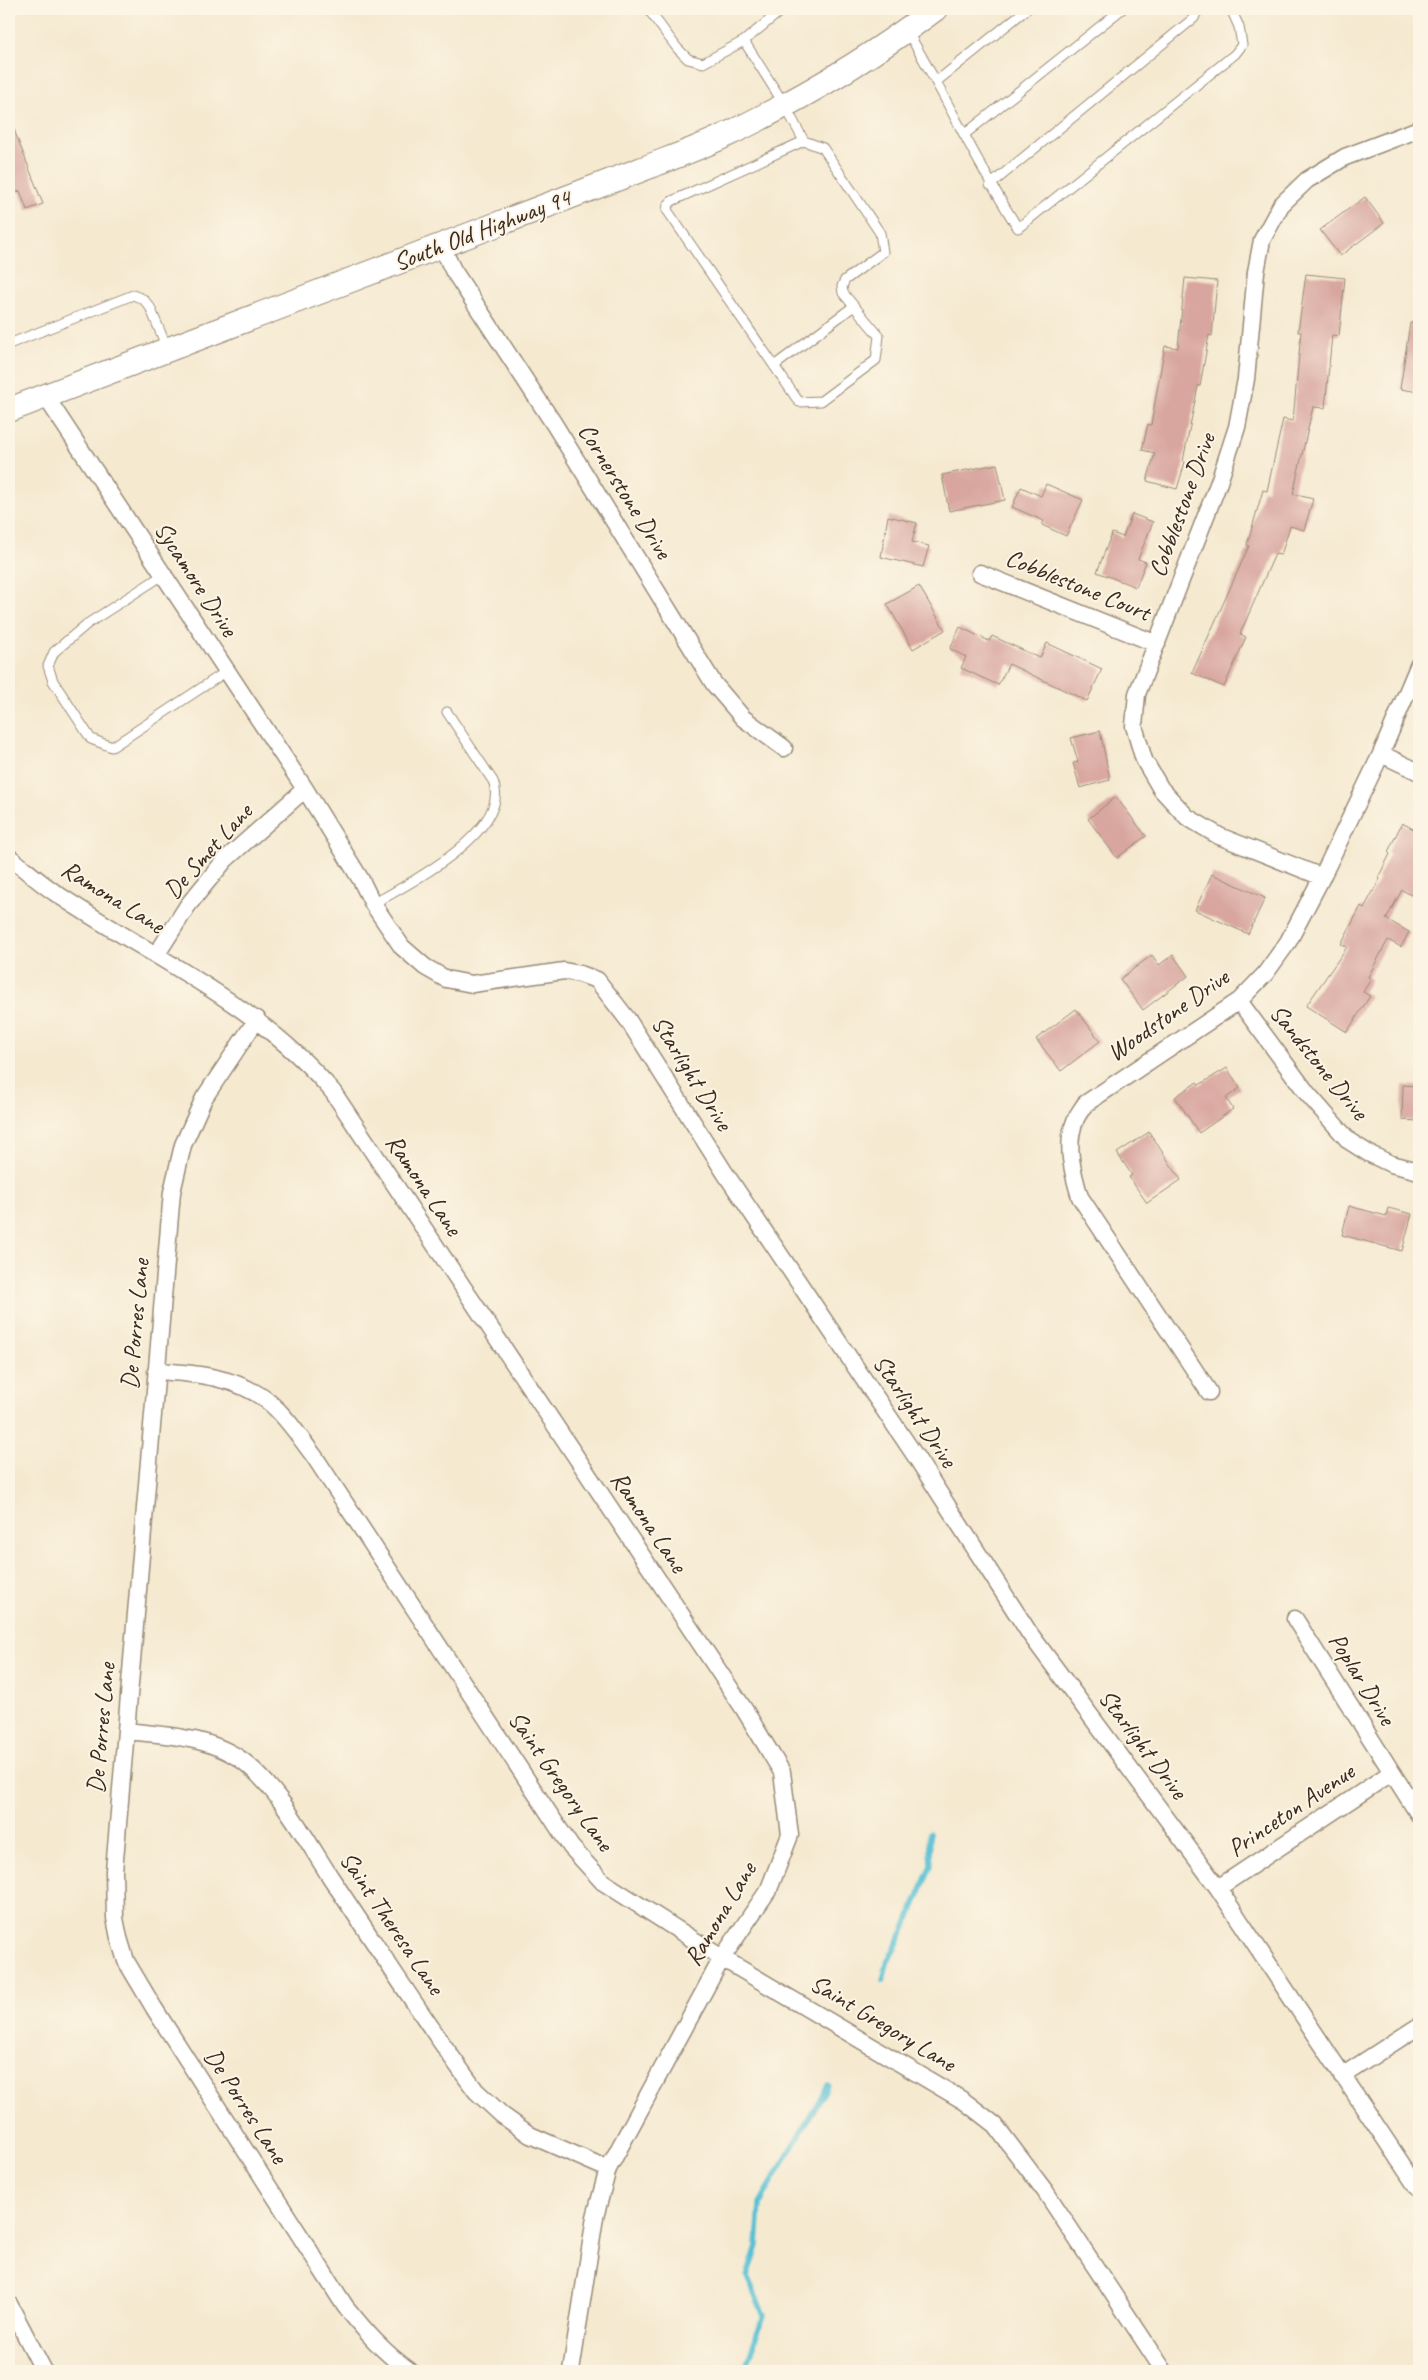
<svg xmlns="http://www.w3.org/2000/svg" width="1428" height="2380" font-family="Caveat,sans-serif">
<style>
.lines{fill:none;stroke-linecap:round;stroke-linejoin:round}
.stream{stroke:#58c1d4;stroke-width:5.5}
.building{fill:#d8a69f}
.lane-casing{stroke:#988a77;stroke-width:11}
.street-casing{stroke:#988a77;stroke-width:19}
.secondary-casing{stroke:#988a77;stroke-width:26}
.lane{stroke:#fff;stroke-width:9}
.street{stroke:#fff;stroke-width:16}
.secondary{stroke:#fff;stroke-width:24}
.labels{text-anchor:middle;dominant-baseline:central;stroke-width:4;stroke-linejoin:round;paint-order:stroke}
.street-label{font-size:25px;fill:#3b2a1e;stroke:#fcf5e5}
</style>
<rect width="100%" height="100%" fill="#fcf5e5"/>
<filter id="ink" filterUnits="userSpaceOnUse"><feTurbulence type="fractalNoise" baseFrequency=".02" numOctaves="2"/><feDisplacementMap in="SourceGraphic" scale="10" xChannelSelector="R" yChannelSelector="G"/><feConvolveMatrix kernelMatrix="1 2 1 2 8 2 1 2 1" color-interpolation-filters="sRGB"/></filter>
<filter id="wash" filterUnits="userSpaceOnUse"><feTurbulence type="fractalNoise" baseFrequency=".0096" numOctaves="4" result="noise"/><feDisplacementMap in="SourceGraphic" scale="20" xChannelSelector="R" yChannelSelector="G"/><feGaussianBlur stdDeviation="1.12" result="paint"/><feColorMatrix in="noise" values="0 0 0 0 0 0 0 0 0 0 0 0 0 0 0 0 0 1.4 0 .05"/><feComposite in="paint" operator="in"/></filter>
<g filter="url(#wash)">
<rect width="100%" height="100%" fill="#f5e9d0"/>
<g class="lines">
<path class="stream" d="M883,1980L888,1960L904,1931L931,1865L929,1833
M744,2371L764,2315L747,2277L757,2246L760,2203L828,2085"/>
</g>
<g id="blocks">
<path class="building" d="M9,117L43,204L27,210L20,191L9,195Z
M1365,197L1384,223L1340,256L1320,230Z
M1306,274L1345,278L1339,336L1332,335L1325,408L1313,407L1293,494L1313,499L1304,530L1290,526L1281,555L1275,554L1240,634L1246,637L1224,687L1192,673L1249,546L1247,545L1263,490L1267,491L1283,419L1293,421L1301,332H1298Z
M1185,278L1217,281L1212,336L1209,335L1200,386H1198L1183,461L1185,462L1177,489L1147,481L1155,453L1142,450L1148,424L1151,425L1165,346L1178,348Z
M1410,323H1419V392L1400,389Z
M997,464L1005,500L949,511L942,475Z
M1046,484L1083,500L1066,536L1042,525L1044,521L1012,507L1021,487L1041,496Z
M1132,514L1153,522L1138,559L1146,562L1136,587L1097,572L1112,533L1123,537Z
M888,516L917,523L912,542L929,546L923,567L881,557Z
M919,586L945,630L913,649L887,604Z
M960,627L989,641L992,636L1040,658L1047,643L1102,669L1087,701L1009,664L998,685L961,668L966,657L950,649Z
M1100,731L1110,780L1080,788L1073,763L1078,762L1071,738Z
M1116,797L1146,836L1117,858L1088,819Z
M1402,823L1419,832V884L1413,896L1402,890L1386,919L1409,932L1401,947L1388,940L1368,977L1371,979L1363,992L1370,996L1347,1032L1306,1006L1347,947L1341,944L1361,906L1364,908L1380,879L1378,878L1390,854L1388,852Z
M1212,874L1265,898L1248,934L1195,910Z
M1152,955L1159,965L1173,955L1188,976L1143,1010L1120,979Z
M1076,1009L1100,1041L1061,1071L1036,1039Z
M1227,1068L1240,1088L1226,1098L1233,1109L1199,1133L1175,1097L1197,1082L1199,1085Z
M1403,1085L1419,1086V1121L1402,1120Z
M1149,1132L1181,1180L1147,1203L1129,1177L1132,1175L1117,1153Z
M1349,1206L1386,1216L1388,1208L1412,1214L1402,1251L1342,1235Z"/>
</g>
</g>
<g filter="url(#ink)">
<use href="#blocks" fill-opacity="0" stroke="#988a77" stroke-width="1"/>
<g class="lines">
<defs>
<path id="lane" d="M648,9L677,48L688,59L703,63L744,41L783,9
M907,31C946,96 977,165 1018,228L1235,54L1242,45L1239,27L1231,9
M744,41L784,104L804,141L823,148L880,233L883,252L845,280L842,286L843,293L879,336L876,360L821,401L799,402L667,210L668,205L672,201L804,141
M937,81L1027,9
M965,134L1122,9
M990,185L1194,18L1198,9
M9,344L133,295L143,299L150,307L167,348
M774,366L854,306
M163,575L87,624L54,652L48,666L53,681L91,739L112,747L227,671
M373,904C407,885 513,830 493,781L447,712"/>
<path id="street" d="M441,245L453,270L554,424L714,684L743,718L784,748
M46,397L305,789L361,880L373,904L402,947L425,967L446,979L472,984L564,971L580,974L597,980L628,1020L725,1173L916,1457L1030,1634L1218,1888L1419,2190
M980,573L1157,644
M1381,754L1419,772
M9,857C25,869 40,883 57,894C151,957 258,1003 333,1092L744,1709L782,1772L790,1835L769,1889L722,1958L608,2169L595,2217L571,2371
M1322,877L1219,836L1187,817L1161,789L1144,760L1134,726L1137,694L1219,482L1237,427L1246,379L1256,272L1262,240L1281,205L1307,180L1345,157L1419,129
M157,954L188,905L225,860L305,789
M1239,1001L1307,1093L1349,1141L1368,1153L1391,1164L1419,1171
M257,1019L204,1098L183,1145L172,1192L114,1871L115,1918L119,1938L126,1961L154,2008L345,2306C365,2331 384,2353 410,2371
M156,1371C195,1373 239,1377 270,1403C288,1418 300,1438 314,1456L571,1847L603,1882L722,1958L964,2101L995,2125L1045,2191L1164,2371
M1209,1392L1080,1197C1073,1174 1065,1145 1075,1121C1077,1115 1082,1109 1085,1104L1239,1001L1265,974L1288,942L1322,877L1381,754L1419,664
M1295,1619L1419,1815
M126,1731C166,1735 215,1737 248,1765C282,1794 307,1841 331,1878C379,1949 425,2022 476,2091L502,2115L530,2135L608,2169
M1218,1888L1391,1773
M1342,2076L1419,2026
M9,2304L44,2371"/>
<path id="secondary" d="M9,410L640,170C668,159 697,149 724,136C798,101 870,58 935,9"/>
</defs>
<use href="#lane" class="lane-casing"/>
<use href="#street" class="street-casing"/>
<use href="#secondary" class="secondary-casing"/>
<use href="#lane" class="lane"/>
<use href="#street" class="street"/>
<use href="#secondary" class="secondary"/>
</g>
</g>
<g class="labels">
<g class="street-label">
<text transform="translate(482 230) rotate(-21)">South Old Highway 94</text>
<text transform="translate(625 491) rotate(58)">Cornerstone Drive</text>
<text transform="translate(1182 505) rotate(-70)">Cobblestone Drive</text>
<text transform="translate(196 579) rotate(57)">Sycamore Drive</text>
<text transform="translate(1078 585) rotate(22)">Cobblestone Court</text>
<text transform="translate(208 851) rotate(-48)">De Smet Lane</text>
<text transform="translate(113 897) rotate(32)">Ramona Lane</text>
<text transform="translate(1168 1015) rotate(-35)">Woodstone Drive</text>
<text transform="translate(1319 1062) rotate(51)">Sandstone Drive</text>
<text transform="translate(692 1073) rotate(58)">Starlight Drive</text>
<text transform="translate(424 1185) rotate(56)">Ramona Lane</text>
<text transform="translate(135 1324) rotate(-85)">De Porres Lane</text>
<text transform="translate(915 1411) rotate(56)">Starlight Drive</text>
<text transform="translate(649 1522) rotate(56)">Ramona Lane</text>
<text transform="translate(1362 1679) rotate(58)">Poplar Drive</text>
<text transform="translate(101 1728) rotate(-85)">De Porres Lane</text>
<text transform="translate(1143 1744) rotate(53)">Starlight Drive</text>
<text transform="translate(561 1781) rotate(55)">Saint Gregory Lane</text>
<text transform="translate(1291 1810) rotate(-34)">Princeton Avenue</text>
<text transform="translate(720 1914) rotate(-59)">Ramona Lane</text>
<text transform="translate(392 1923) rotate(56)">Saint Theresa Lane</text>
<text transform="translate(883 2023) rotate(31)">Saint Gregory Lane</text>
<text transform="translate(246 2106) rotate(57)">De Porres Lane</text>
</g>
</g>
<rect width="1428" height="2380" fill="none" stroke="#fcf5e5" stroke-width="30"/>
</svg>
